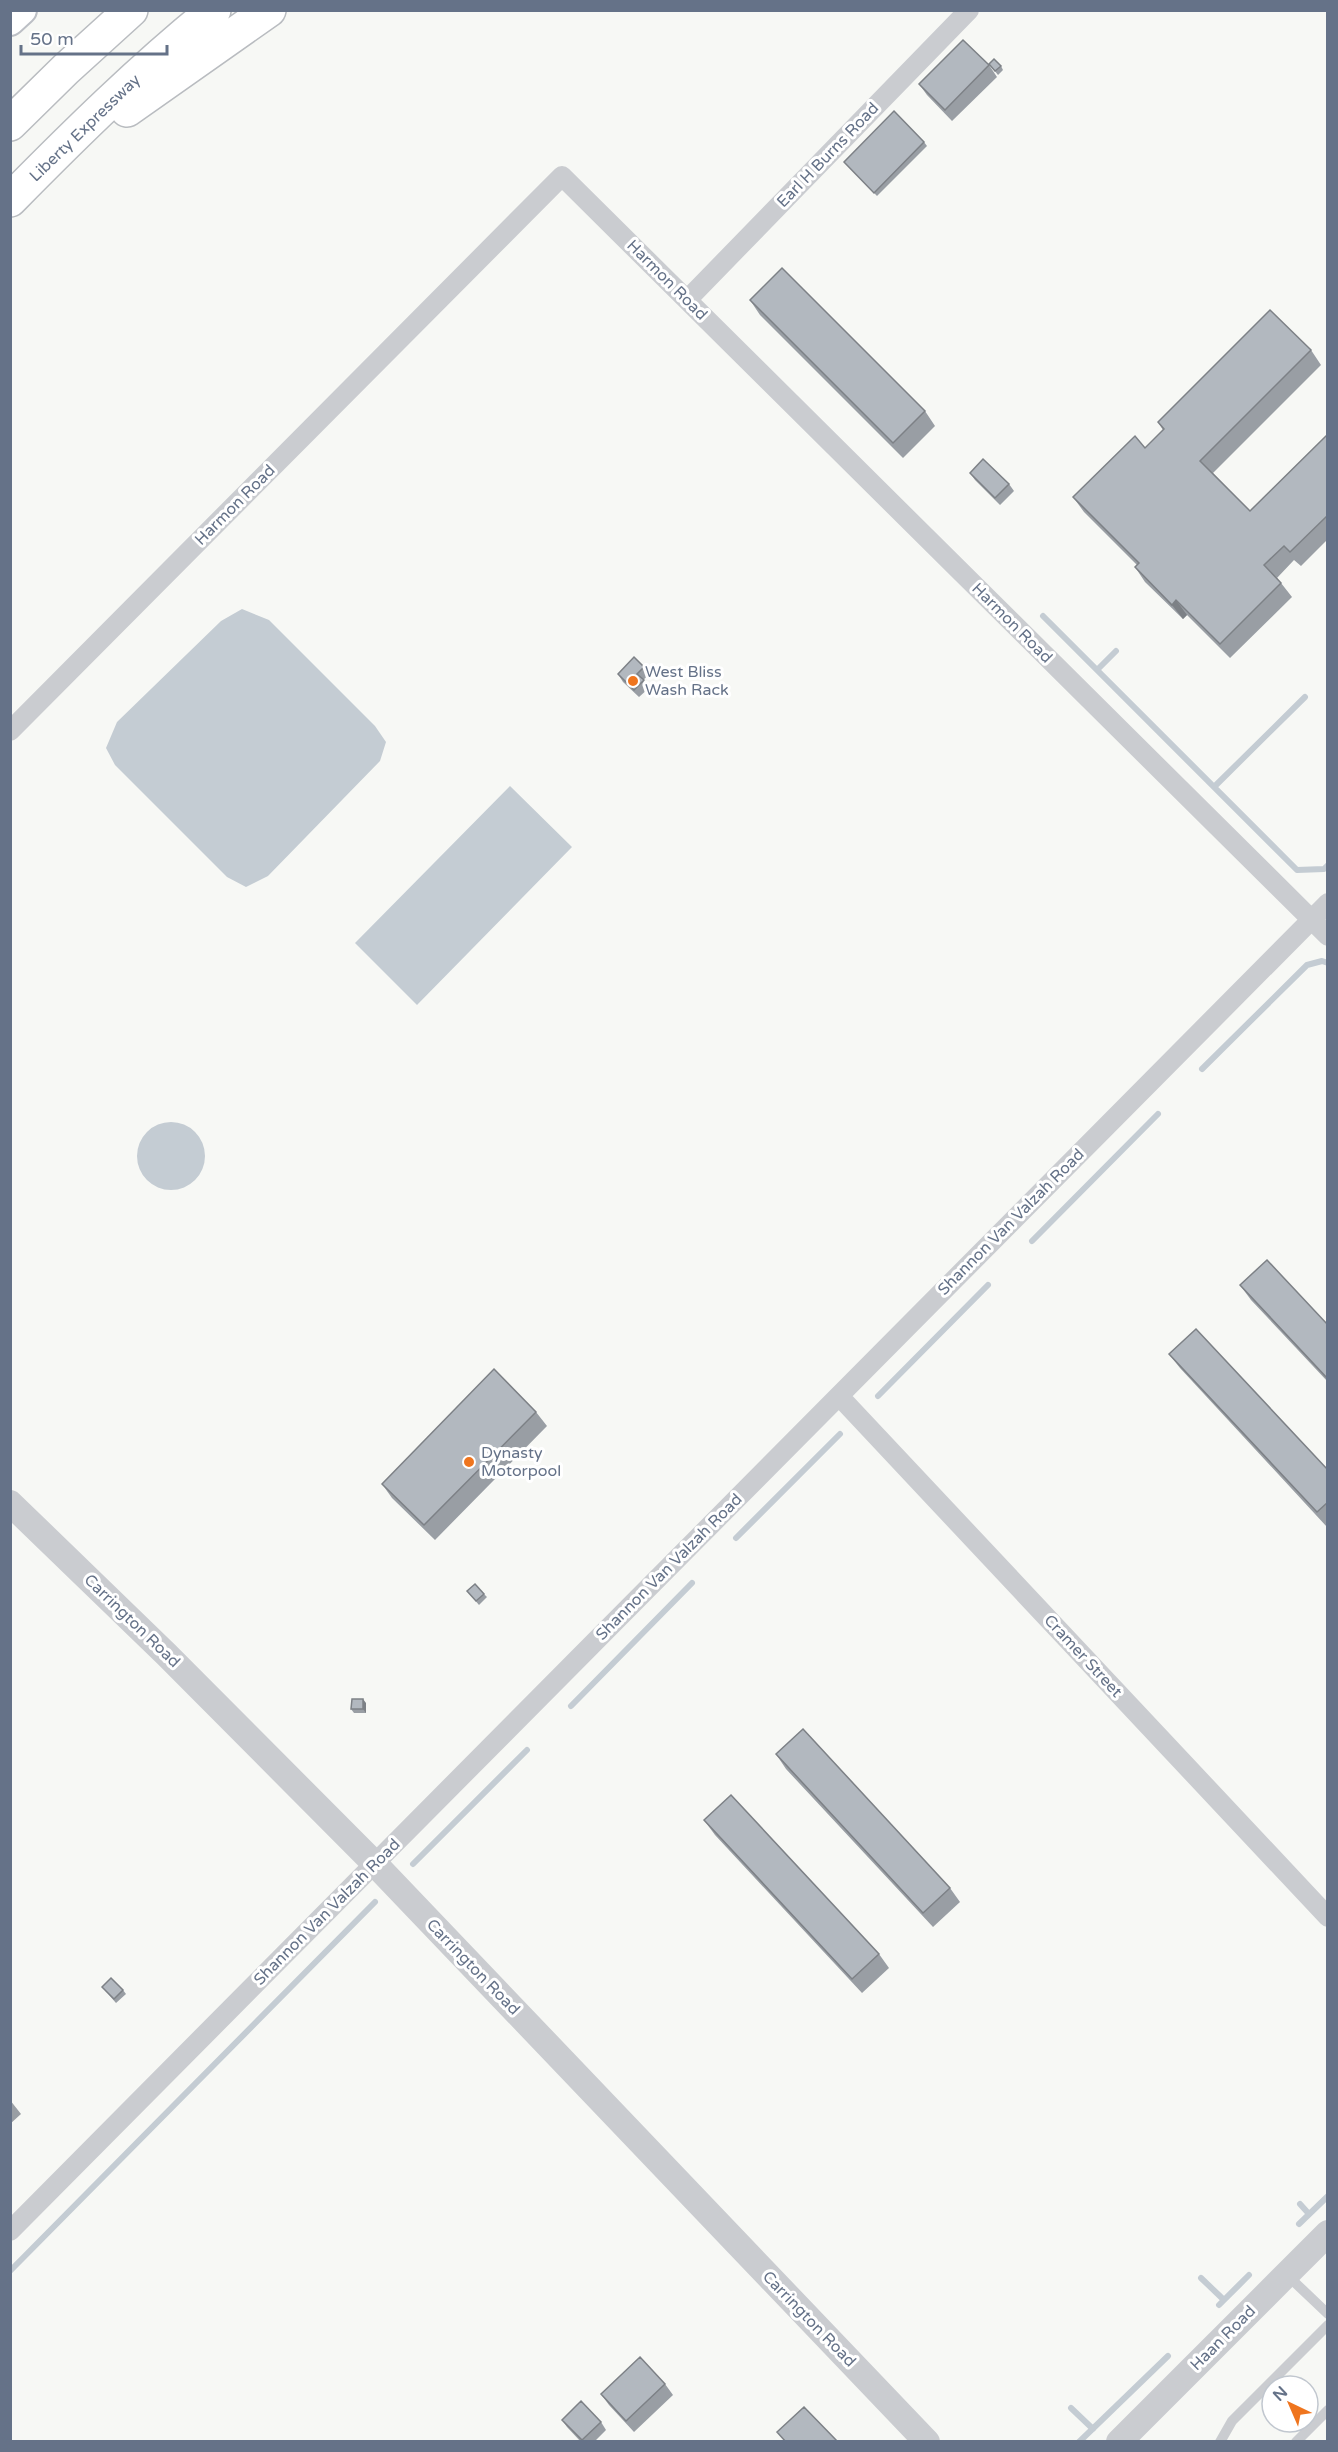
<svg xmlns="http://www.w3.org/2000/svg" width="1338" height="2452" font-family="'Varela Round',sans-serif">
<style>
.water{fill:#c4ccd3}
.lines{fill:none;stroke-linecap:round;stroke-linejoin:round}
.stream{stroke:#c4ccd3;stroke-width:6}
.secondary-casing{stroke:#bcbfc5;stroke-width:32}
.motorway-casing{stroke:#b9bcc0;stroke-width:36}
.service{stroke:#caccd0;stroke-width:10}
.minor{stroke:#caccd0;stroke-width:20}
.tertiary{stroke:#caccd0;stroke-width:26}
.secondary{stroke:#fff;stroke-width:28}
.motorway{stroke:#fff;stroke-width:33}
.wall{fill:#999ea4}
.shaded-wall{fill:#7d8186}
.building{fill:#b2b8bf;stroke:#7d8186;stroke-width:1.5}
.poi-dot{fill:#ef751e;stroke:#fff;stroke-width:2}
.labels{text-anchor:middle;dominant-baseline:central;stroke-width:6;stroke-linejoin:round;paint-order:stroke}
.street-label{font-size:16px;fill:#657288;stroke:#fff}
.poi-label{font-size:16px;fill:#657288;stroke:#fff;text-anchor:start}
</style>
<rect width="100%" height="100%" fill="#f7f8f5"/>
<path class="water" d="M242,609L269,620L375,726L386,742L380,761L268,876L246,887L227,877L115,765L106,748L117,722L221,621Z
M510,786L572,847L417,1005L355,943Z
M137 1156a34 34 0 1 1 68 0a34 34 0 1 1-68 0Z"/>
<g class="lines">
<path class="stream" d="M1043,616L1297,870L1324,869L1328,865
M1097,670L1116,651
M1214,787L1305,697
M1202,1069L1307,965L1322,961L1328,963
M1032,1241L1158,1114
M878,1396L988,1285
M736,1538L840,1434
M571,1706L692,1583
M413,1864L527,1750
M1300,2204L1309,2214
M1299,2224L1328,2196
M10,2271L375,1902
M1201,2278L1224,2300
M1219,2305L1249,2275
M1071,2408L1093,2429
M1079,2442L1168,2356"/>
<defs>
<path id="secondary" d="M10,21L22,10"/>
<path id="motorway" d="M127,110L269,10
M10,124L66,69L131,10
M10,200C75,134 142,68 214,10"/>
</defs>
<use href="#secondary" class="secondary-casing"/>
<use href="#motorway" class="motorway-casing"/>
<path class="service" d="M1287,2275L1328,2314
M1220,2442L1232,2421L1328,2325
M1296,2442L1328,2410"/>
<path class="minor" d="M687,300L969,10
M10,731L562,176L1328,936
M839,1396L1328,1917
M10,2231L1328,903"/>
<path class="tertiary" d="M10,1503L166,1654L375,1864L927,2442
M1119,2442L1328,2233"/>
<use href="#secondary" class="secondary"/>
<use href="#motorway" class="motorway"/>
</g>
<path class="wall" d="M989,64L1001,66L1003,70L998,75Z
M989,65L997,77L952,121L927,95L919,84Z
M924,142L927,146L877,196L844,162Z
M750,300L925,411L935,426L903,458L760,315Z
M1311,350L1321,365L1213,473L1250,511L1328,434V539L1301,566L1294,560L1277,578L1281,583L1292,597L1230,658L1187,615L1183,619L1145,582L1135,567L1137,565L1084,512L1073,497L1145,448L1163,430L1158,422Z
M970,473L1009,484L1014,491L1000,505L975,480Z
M644,667L649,675L643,680L649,688L639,697L623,682L618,674Z
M1240,1285L1328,1325V1382L1251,1300Z
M1169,1354L1328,1470L1327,1527L1180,1368Z
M536,1412L547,1426L435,1540L392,1498L382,1484Z
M467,1591L484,1594L487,1597L479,1605Z
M366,1703V1713H354L351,1709Z
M776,1754L950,1888L960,1902L933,1927L786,1769Z
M704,1820L879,1954L889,1968L862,1993L715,1835Z
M102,1987L123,1990L126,1994L116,2003Z
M10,2100L21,2114L10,2124Z
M665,2384L673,2395L634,2432L609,2405L601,2394Z
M562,2420L601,2422L606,2430L594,2442H581L567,2427Z"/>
<path class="shaded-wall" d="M1176,600L1187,615L1183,619L1172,605Z
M363,1699L366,1703V1713L363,1709Z"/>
<path class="building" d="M963,40L989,65L945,110L919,84Z
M994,59L1001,66L995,71L989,64Z
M894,111L924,142L874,193L844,162Z
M782,268L925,411L893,443L750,300Z
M1270,310L1311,350L1200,461L1250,511L1328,434V515L1290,552L1284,546L1264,565L1281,583L1220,644L1176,600L1172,605L1135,567L1139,563L1073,497L1135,436L1145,448L1164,429L1158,422Z
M983,459L1009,484L995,498L970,473Z
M634,657L644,667L637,674L644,680L634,690L618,674Z
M1267,1260L1328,1325V1379L1240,1285Z
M1196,1329L1328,1470V1502L1317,1512L1169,1354Z
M494,1369L536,1412L424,1525L382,1484Z
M475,1584L484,1594L476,1601L467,1591Z
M352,1699H363V1709H351Z
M803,1729L950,1888L923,1913L776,1754Z
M731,1795L879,1954L852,1979L704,1820Z
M111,1978L123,1990L114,1999L102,1987Z
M640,2357L665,2384L626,2421L601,2394Z
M581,2401L601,2422L582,2440L562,2420Z
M804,2407L838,2442H786L777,2432Z"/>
<g class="poi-dot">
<circle cx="633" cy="681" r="6"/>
<circle cx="469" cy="1462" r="6"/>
</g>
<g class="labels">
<g class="street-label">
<text transform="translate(85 128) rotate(-44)">Liberty Expressway</text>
<text transform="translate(828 155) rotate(-46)">Earl H Burns Road</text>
<text transform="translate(667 280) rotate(45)">Harmon Road</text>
<text transform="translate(235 505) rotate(-45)">Harmon Road</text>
<text transform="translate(1012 623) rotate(45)">Harmon Road</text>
<text transform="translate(1011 1222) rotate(-45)">Shannon Van Valzah Road</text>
<text transform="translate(669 1567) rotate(-45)">Shannon Van Valzah Road</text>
<text transform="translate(132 1621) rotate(44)">Carrington Road</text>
<text transform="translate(1083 1656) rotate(47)">Cramer Street</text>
<text transform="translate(327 1912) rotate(-45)">Shannon Van Valzah Road</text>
<text transform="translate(473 1967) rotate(46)">Carrington Road</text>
<text transform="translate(809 2319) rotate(46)">Carrington Road</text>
<text transform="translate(1223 2338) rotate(-45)">Haan Road</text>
</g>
<g class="poi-label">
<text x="645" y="672">West Bliss<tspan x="645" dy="18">Wash Rack</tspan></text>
<text x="481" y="1453">Dynasty<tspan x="481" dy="18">Motorpool</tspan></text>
</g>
</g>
<rect width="1338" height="2452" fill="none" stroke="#657288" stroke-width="24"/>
<g transform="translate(1290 2404) rotate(316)"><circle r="28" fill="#ffffff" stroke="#c1c7cf" stroke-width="1.5"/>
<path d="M0-4.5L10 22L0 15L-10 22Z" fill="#ef751e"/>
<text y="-9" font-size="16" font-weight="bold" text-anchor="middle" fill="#657288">N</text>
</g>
<path d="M21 45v9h146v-9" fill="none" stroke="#657288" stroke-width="3"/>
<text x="30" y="45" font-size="18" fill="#657288" stroke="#ffffff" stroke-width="4.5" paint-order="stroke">50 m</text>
</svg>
